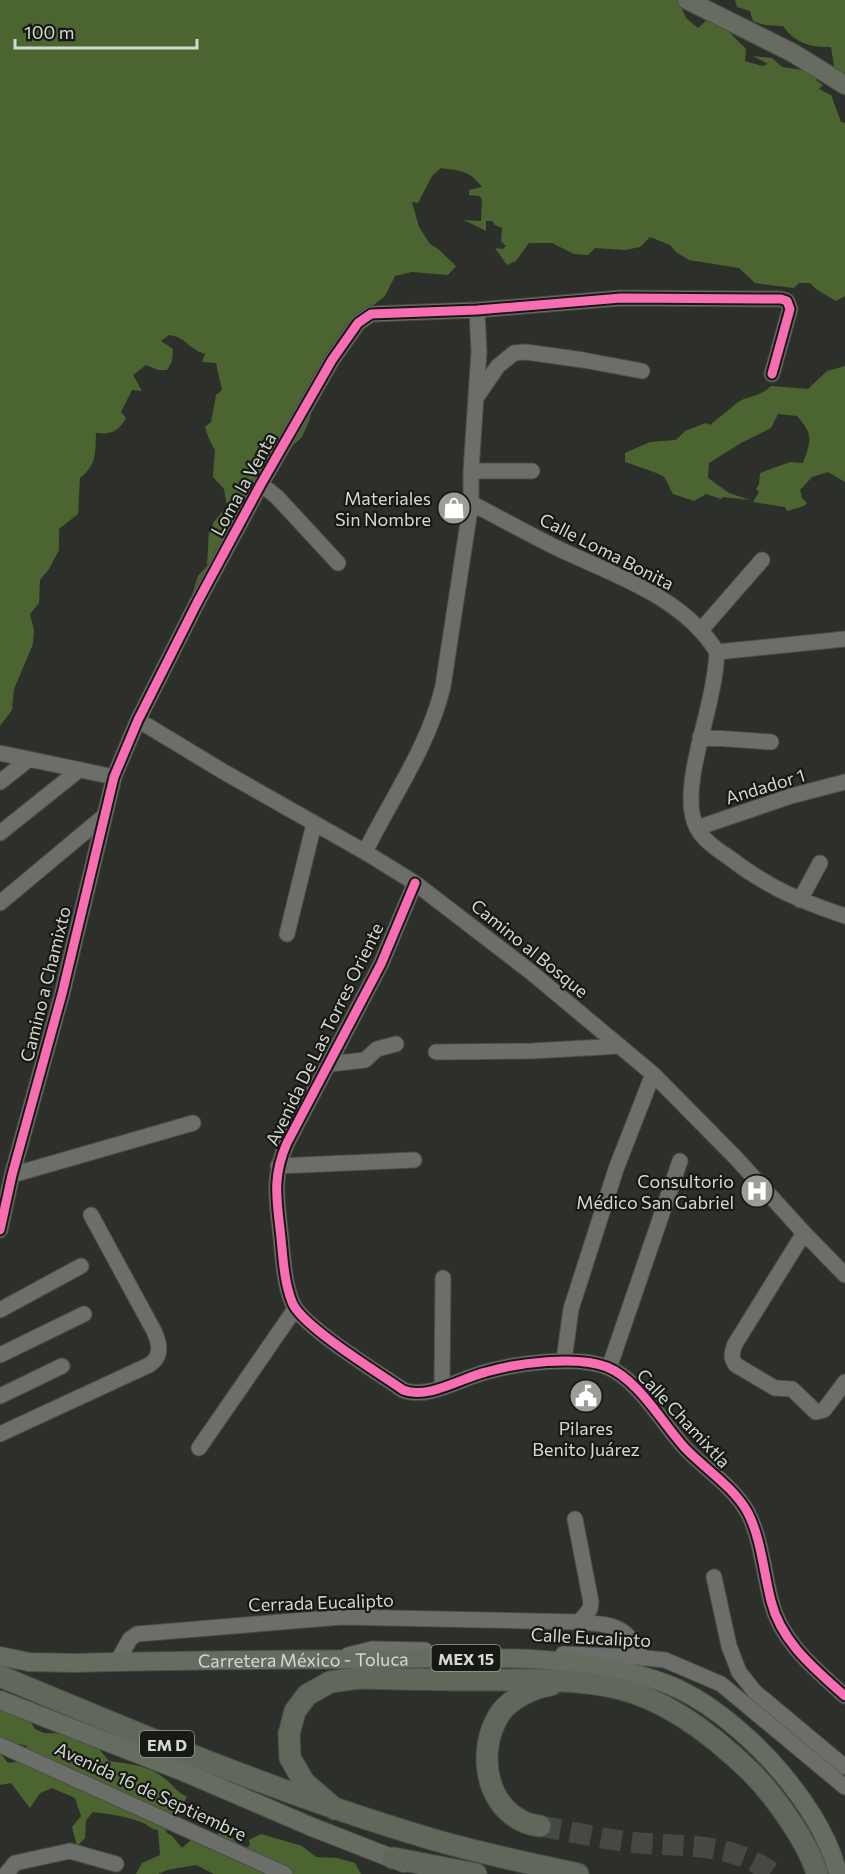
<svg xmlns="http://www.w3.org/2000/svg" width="845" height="1874" font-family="Commissioner,sans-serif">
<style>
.forest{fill:#4c6530}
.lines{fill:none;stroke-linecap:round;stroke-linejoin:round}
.highway-tunnel{stroke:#464943;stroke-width:21;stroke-dasharray:21 10;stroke-linecap:butt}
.minor-casing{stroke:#4b4e48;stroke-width:17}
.major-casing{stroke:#4b4e48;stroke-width:20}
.highway-casing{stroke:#4b4e48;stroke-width:23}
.minor{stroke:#6c6e6a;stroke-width:15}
.major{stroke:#676c61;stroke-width:18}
.highway{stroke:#61675a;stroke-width:21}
.cycleway-casing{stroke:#171914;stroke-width:13}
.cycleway{stroke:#f96db3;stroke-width:9}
.labels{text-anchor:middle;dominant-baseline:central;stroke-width:4.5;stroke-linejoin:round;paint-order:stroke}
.shield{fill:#171914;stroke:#9c9f99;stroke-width:1.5}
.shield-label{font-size:16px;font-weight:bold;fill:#d5d9d2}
.street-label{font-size:18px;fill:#d5d9d2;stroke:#171914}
.poi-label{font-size:18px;fill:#d5d9d2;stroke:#171914;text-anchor:end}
</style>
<rect width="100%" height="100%" fill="#2d302a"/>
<path class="forest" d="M0,0H678L686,18L698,28L710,17L725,28L746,49L745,61L762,66L768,64L753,56L772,58L782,67L817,72L816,80L823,85L819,89L831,95L841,122L845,123V296L836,301L816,289L810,283H799L794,288L755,283L739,268L689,260L676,252L670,245L650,237L640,247L625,250L595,248L588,255L574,254L552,243H529L516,261L507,265L495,248L503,249L506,246L501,241L502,228L495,225L492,221H486V231L464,220L481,221L482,199L479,196L469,195V190L482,187C469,170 461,171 441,168L432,176L418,203L412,202L419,227L430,244L438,249L456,266L448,275L412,272L395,276L385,296L358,317L320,383L309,421L302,437L287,451L191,598L198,576L207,566L209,531L212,528L213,523L227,506L224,489L213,477L215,450L209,439L205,427L211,422L216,395L222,390L216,363L202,362L205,354C187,348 186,337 169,335L161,341L173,349L172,361L167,370H158L146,365L133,375L142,391L132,390L121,412L126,418C119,431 111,435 96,433C95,454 97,464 80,478L78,514L59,529V550L49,569L40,580L39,603L30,614L34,630L33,644L14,689L12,710L0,726Z
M735,0H845V81L822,75L834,66L831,47C811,48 795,43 783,26L765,25L753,21L750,11L737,7Z
M845,366V482L828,472L812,477L800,490L802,498L807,503L804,506L787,511L785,507L753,502L759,492L756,489L759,484L760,473L790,462L803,463C811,440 814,435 797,416L778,414L771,428L741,443L709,463L708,478L729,493L750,500L723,497L721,499L706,494L694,501L673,494C670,489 667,480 663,476C661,474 631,464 625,462V453L650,442L676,440L685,431L706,423L710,425C719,418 728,410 737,403C748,395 759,398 771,386L808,389L827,371Z
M0,1705L25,1712L35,1729L44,1733L82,1734L94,1743L109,1761C129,1764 148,1765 164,1778C173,1785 177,1792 187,1797L179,1810V1815L173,1817L164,1826L167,1833L172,1836L182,1848L191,1840L211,1845L219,1832H227C232,1839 239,1843 243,1851L250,1845L249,1840L261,1834L302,1846L316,1857L337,1858L355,1863L361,1874H214L196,1865L167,1870L158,1874H136L142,1863L160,1855L158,1830C151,1830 148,1824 141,1822C125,1816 109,1814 93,1812L86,1820L85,1838L77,1846L72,1827L81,1816L75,1798L52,1788L40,1793L30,1808L11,1783L0,1785V1753L8,1763L22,1761L19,1753L28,1746L0,1740Z"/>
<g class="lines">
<path class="highway-tunnel" d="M540,1826C567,1831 595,1837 622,1841C677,1849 725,1838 774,1874"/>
<defs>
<path id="minor" d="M476,398L498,366L514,353L526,352L583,360L642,371
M471,471H532
M261,484L277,497L338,563
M471,503C498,517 525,532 553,546C610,574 682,595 717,652C715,691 701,730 694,769C691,786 688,812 697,828C703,840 716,849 727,856C767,887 798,900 845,916
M701,630L762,560
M717,652L845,639
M138,720L224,772L365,852L415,883L532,973L653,1074L736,1158L804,1233L845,1275
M700,737L771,742
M0,753L114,777
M0,782L29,759
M697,828L791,796L845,782
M0,833L79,770
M365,852C392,797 429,746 443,686L471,503V471L479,352L477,310
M415,883L381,964L287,1143C273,1174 276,1196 280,1229C283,1253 283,1279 292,1302C301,1326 379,1373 403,1390C428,1400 461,1378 486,1372C517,1363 577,1355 607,1367C639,1380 662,1423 685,1448C705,1469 734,1487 748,1513C761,1538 764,1574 771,1601C781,1642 815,1669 845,1696
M800,900L820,863
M0,903L103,817
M287,934L314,824
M436,1052L532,1051L620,1046
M330,1064L365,1060L377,1049L396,1044
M278,1166L414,1160
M12,1175L193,1123
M0,1230L12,1175L62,994L114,777L138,720L197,603L261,484L332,360L358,323L371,314L477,310L621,298L781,299L787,301L790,309L772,374
M804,1233L735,1344C732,1352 730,1358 736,1365L775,1388L792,1389L816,1412L824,1410L845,1382
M0,1310L81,1266
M0,1355L84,1314
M564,1360L571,1309L616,1169L653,1074
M609,1368L680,1161
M442,1387L443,1278
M0,1396L62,1366
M0,1434L149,1365C162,1357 160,1344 154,1331L91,1215
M199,1448L295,1309
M575,1519L591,1602L590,1609L579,1622
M714,1577L729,1646L739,1672L755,1692L845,1767
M563,1654L636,1657L665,1660L721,1684L845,1787
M348,1655L372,1649L425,1650
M117,1662L130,1639L137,1634L342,1617L579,1622C612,1625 627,1624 642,1658
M0,1745L285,1874
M6,1874L15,1863L70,1851L116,1864"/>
<g id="major">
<path d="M687,0L793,53L845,85"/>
<path id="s1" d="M0,1656L29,1662L76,1663C175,1660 275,1660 375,1659C468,1658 578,1651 667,1684C736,1711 821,1802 838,1874"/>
<path d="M0,1700L184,1772L312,1827L404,1863"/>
</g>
<path id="highway" d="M0,1676C141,1735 282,1795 428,1838C478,1853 528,1863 578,1874
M335,1809L304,1782L290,1758L289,1734L295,1711L307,1695L330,1682L359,1678C400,1679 441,1680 482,1680C527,1680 573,1678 617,1688C668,1700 714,1736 751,1772C774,1795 808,1842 817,1874
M540,1826C534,1825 527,1824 522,1821C484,1802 478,1749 499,1715C509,1699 533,1688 551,1685
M393,1858L476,1874"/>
</defs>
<use href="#minor" class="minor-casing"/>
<use href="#major" class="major-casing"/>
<use href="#highway" class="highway-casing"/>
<use href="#minor" class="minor"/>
<use href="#major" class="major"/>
<use href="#highway" class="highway"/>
<defs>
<path id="cycleway" d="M415,883L381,964L287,1143C273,1174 276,1196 280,1229C283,1253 283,1279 292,1302C301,1326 379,1373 403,1390C428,1400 461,1378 486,1372C517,1363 577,1355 607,1367C639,1380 662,1423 685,1448C705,1469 734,1487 748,1513C761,1538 764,1574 771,1601C781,1642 815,1669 845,1696
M0,1230L12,1175L62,994L114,777L138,720L197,603L261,484L332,360L358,323L371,314L477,310L621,298L781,299L787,301L790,309L772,374"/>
</defs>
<use href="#cycleway" class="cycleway-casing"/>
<use href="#cycleway" class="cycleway"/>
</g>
<defs>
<symbol id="shop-disc" viewBox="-11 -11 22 22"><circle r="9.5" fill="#9a9e97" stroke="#171914"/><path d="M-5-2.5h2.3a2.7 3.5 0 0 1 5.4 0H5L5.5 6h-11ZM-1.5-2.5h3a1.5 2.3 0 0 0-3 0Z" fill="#fff"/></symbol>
<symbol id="hospital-disc" viewBox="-11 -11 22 22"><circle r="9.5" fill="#9a9e97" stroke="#171914"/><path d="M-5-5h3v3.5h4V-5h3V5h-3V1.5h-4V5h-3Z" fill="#fff"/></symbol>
<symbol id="civic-disc" viewBox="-11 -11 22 22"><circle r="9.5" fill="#9a9e97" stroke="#171914"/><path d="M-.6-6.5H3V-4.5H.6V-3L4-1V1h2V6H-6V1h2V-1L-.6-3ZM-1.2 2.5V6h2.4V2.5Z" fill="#fff"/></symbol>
</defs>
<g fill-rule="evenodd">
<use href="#shop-disc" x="435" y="489" width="38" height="38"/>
<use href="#hospital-disc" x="738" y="1172" width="38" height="38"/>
<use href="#civic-disc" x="567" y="1377" width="38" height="38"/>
</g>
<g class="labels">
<g class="shield">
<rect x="431.5" y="1645" width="69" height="26" rx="4.5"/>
<rect x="140" y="1731" width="54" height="26" rx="4.5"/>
</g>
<g class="shield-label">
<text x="466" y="1658">MEX 15</text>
<text x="167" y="1744">EM D</text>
</g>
<g class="street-label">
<text transform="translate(243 484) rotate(-61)">Loma la Venta</text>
<text transform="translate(607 551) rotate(27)">Calle Loma Bonita</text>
<text transform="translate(765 786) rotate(-17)">Andador 1</text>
<text transform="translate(530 948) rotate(39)">Camino al Bosque</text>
<text transform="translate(45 984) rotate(-76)">Camino a Chamixto</text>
<text transform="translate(324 1034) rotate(-64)">Avenida De Las Torres Oriente</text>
<text transform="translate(684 1418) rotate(47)">Calle Chamixtla</text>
<text transform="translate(321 1602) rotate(-2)">Cerrada Eucalipto</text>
<text transform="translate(591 1637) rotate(3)">Calle Eucalipto</text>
<text stroke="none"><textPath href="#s1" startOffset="304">Carretera México - Toluca</textPath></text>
<text transform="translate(151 1791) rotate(25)">Avenida 16 de Septiembre</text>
</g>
<g class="poi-label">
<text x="431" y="498">Materiales<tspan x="431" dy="21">Sin Nombre</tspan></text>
<text x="734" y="1181">Consultorio<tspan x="734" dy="21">Médico San Gabriel</tspan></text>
<text x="586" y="1428" text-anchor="middle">Pilares<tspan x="586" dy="21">Benito Juárez</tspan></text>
</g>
</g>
<path d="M15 39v9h182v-9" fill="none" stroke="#d5d9d2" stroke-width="3"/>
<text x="24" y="39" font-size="18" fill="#d5d9d2" stroke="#171914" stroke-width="4.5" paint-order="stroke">100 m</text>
</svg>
